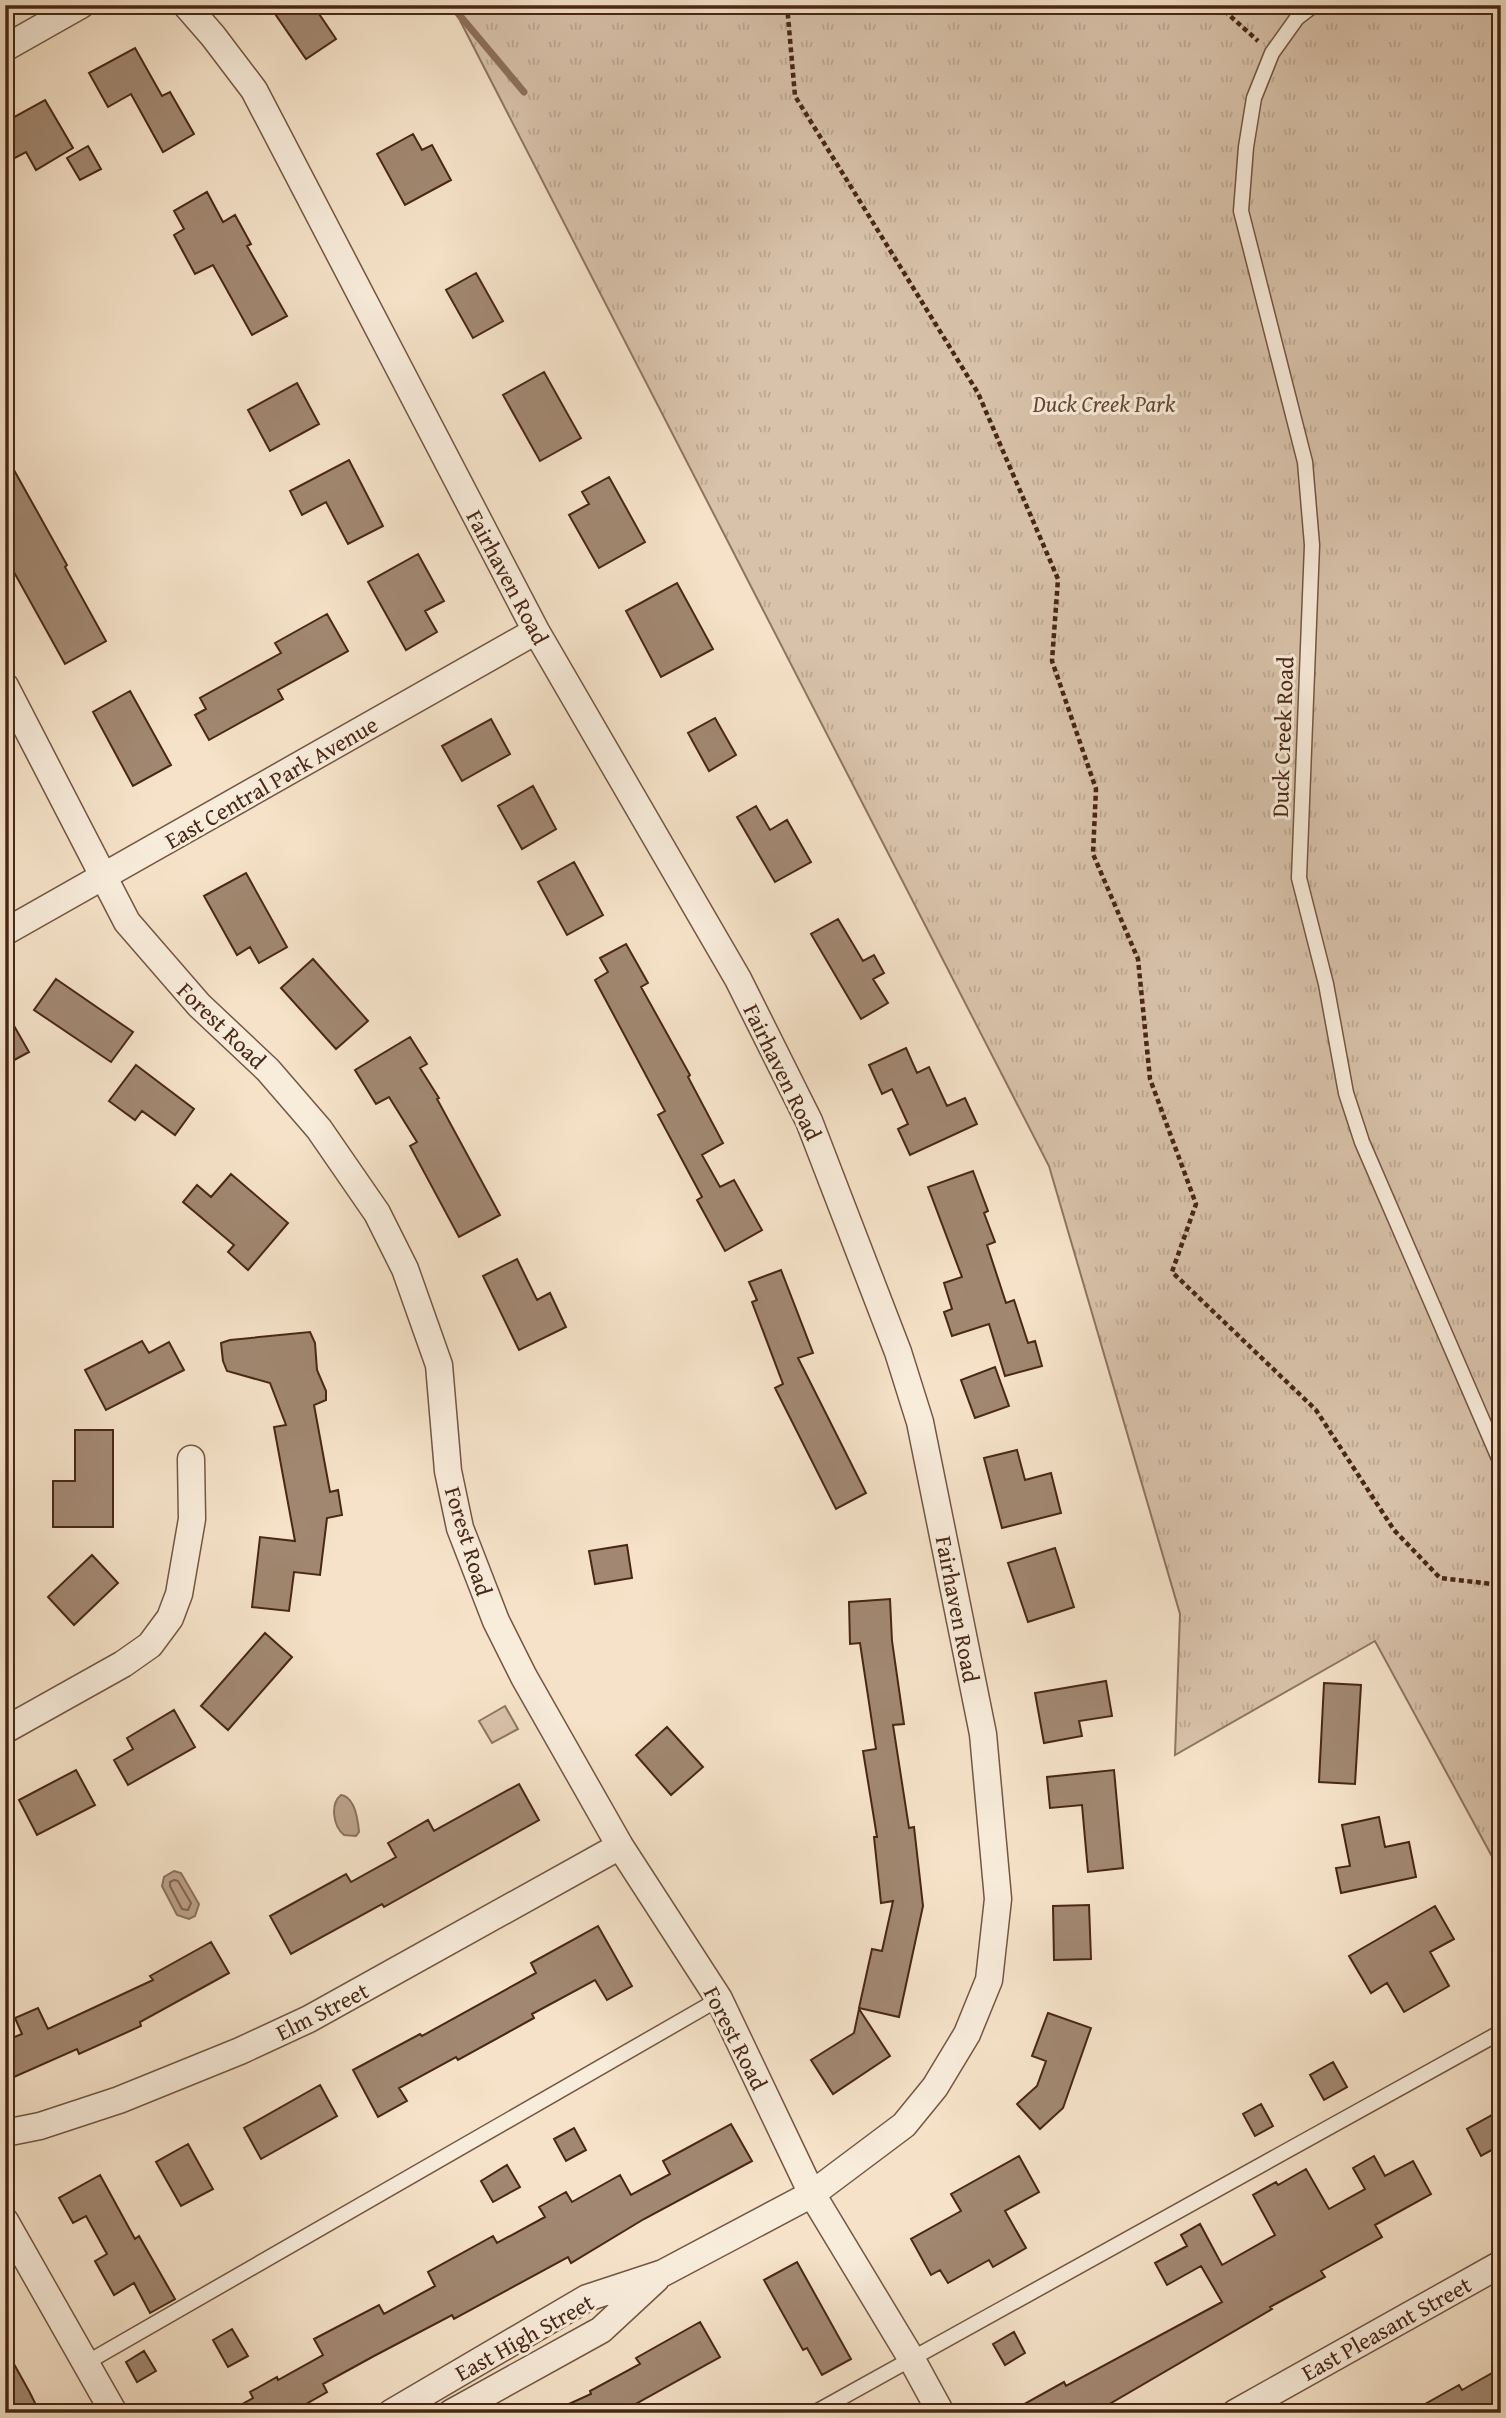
<svg xmlns="http://www.w3.org/2000/svg" width="1506" height="2418" font-family="'Gentium Book Plus',serif">
<style>
.park{fill:url(#park-tufts);stroke:#907460;stroke-width:2}
.garden{fill:#d8c2aa;stroke:#907460;stroke-width:2}
.water{fill:#bba28b;stroke:#8d715c;stroke-width:2}
.lines{fill:none;stroke-linecap:round;stroke-linejoin:round}
.shore{stroke:#826450;stroke-width:2}
.stream{stroke:#8d715c;stroke-width:7}
.building{fill:#a28872;stroke:#492715;stroke-width:2}
.service-casing{stroke:#745642;stroke-width:17}
.minor-casing{stroke:#745642;stroke-width:29}
.path{stroke:#492715;stroke-width:4.5;stroke-dasharray:5 3.5;stroke-linecap:butt}
.service{stroke:#f8ecdb;stroke-width:14}
.minor{stroke:#f8ecdb;stroke-width:26}
.labels{text-anchor:middle;dominant-baseline:central;stroke-width:6;stroke-linejoin:round;paint-order:stroke}
.park-label{font-size:23px;font-style:italic;fill:#664633;stroke:#f8ecdb}
.street-label{font-size:23px;fill:#492715;stroke:#f8ecdb}
</style>
<defs>
<pattern id="park-tufts" width="24" height="20" patternUnits="userSpaceOnUse" patternTransform="scale(1.75)"><rect width="24" height="20" fill="#d8c2aa"/><path d="M3 7l-1-3M5 7V3M7 7l1-3M15 17l-1-3M17 17v-4M19 17l1-3" fill="none" stroke="#bba791"/></pattern>
</defs>
<rect width="100%" height="100%" fill="#f5e2c8"/>
<filter id="stains"><feTurbulence type="fractalNoise" baseFrequency=".00286" numOctaves="4"/><feColorMatrix values="0 0 0 0 .2 0 0 0 0 .09 0 0 0 0 .02 0 0 0 .5 -.17"/></filter>
<radialGradient id="worn" r=".72"><stop offset=".6" stop-color="#630" stop-opacity="0"/><stop offset="1" stop-color="#630" stop-opacity=".3"/></radialGradient>
<path class="park" d="M452,5H1501V1873L1375,1641L1175,1755L1180,1614L1049,1166Z"/>
<path class="garden" d="M505,1706L518,1729L492,1743L479,1721Z"/>
<path class="water" d="M341,1795C355,1797 358,1820 359,1832L356,1836L344,1835C333,1826 330,1804 341,1795Z
M174,1871L181,1873L199,1904L195,1916L189,1919L177,1915L162,1886L164,1877Z"/>
<g class="lines">
<path class="shore" d="M174,1880L178,1881L191,1903L188,1910L182,1909L170,1886V1882Z"/>
<path class="stream" d="M451,5L524,92"/>
</g>
<path class="building" d="M269,5H313L336,39L306,59Z
M135,48L162,96L170,92L194,134L163,152L131,94L108,107L89,73Z
M45,100L73,148L36,170L26,152L5,163V122Z
M413,134L422,150L432,145L451,180L405,205L377,154Z
M88,146L101,169L80,180L67,158Z
M207,192L223,222L235,215L251,244L247,246L287,316L252,335L213,265L195,274L174,235L184,229L174,211Z
M476,273L503,321L473,338L446,290Z
M544,372L581,438L540,461L503,395Z
M297,383L319,424L270,451L248,410Z
M5,454L67,565L65,567L106,641L65,664L5,556Z
M349,460L383,526L348,544L326,502L302,515L290,491Z
M609,477L645,542L599,568L569,515L589,504L582,492Z
M418,554L444,601L425,611L437,632L406,650L368,582Z
M677,583L713,649L661,677L626,611Z
M327,614L348,651L278,690L283,699L209,740L195,715L206,709L200,698L281,653L275,643Z
M130,691L171,765L133,786L93,712Z
M715,718L736,755L709,771L688,733Z
M491,719L510,754L462,781L442,746Z
M533,786L556,829L522,849L498,806Z
M756,806L770,830L787,820L811,862L775,882L737,817Z
M574,862L603,915L567,935L538,882Z
M246,873L287,947L259,963L250,947L237,955L204,896Z
M838,919L863,961L874,955L884,973L873,979L888,1003L861,1019L811,934Z
M626,944L648,983L641,987L690,1075L688,1077L723,1143L702,1155L720,1187L734,1180L762,1230L725,1251L697,1200L702,1197L658,1115L665,1111L595,980L608,972L600,958Z
M313,959L368,1021L336,1049L281,988Z
M56,979L133,1032L111,1062L34,1010Z
M5,1010L29,1052L5,1065Z
M410,1037L427,1064L420,1068L439,1098L437,1099L500,1215L459,1237L410,1146L417,1142L389,1097L376,1104L355,1070Z
M906,1048L917,1073L929,1067L947,1106L965,1098L977,1124L910,1155L898,1129L908,1124L892,1089L882,1094L869,1065Z
M136,1065L194,1109L175,1135L142,1111L135,1120L109,1101Z
M973,1171L988,1211L984,1213L995,1242L987,1245L1006,1303L1014,1300L1028,1343L1035,1341L1042,1366L1005,1376L989,1324L952,1336L944,1312L952,1309L944,1283L962,1277L928,1187Z
M231,1174L288,1223L248,1270L228,1252L234,1245L183,1202L197,1185L211,1197Z
M517,1259L537,1300L550,1293L566,1327L519,1350L483,1276Z
M781,1270L813,1353L798,1358L866,1493L836,1509L775,1388L783,1384L752,1302L757,1300L749,1282Z
M310,1332L315,1343L317,1370L326,1391V1400L314,1405L330,1492L338,1490L342,1515L327,1518L320,1575L294,1572L289,1611L252,1607L260,1537L295,1541L274,1427L286,1425L270,1383L227,1371L223,1361L221,1343L230,1340Z
M142,1341L149,1353L169,1342L184,1370L106,1410L85,1370Z
M995,1367L1009,1406L975,1418L961,1380Z
M75,1430H113V1527H53V1481H75Z
M1017,1450L1025,1480L1051,1473L1061,1513L1002,1528L984,1458Z
M627,1545L632,1578L595,1584L589,1551Z
M1055,1548L1074,1607L1028,1622L1008,1563Z
M92,1555L118,1583L74,1625L48,1597Z
M890,1599L892,1641L904,1724L893,1725L909,1828L914,1827L923,1906L899,2017L859,2008L872,1949L882,1951L893,1901L881,1903L874,1837H877L863,1751L876,1749L860,1643L850,1644L849,1602Z
M265,1633L292,1657L228,1730L201,1706Z
M1106,1681L1112,1716L1079,1721L1082,1736L1044,1743L1035,1693Z
M1324,1683L1361,1685L1355,1784L1319,1782Z
M174,1710L195,1747L128,1785L114,1760L133,1749L127,1738Z
M667,1727L703,1767L671,1795L636,1755Z
M76,1770L95,1805L37,1835L19,1800Z
M1114,1770L1123,1868L1088,1872L1082,1805L1050,1808L1047,1777Z
M519,1784L539,1820L384,1907L382,1904L291,1954L270,1916L346,1874L351,1882L396,1857L388,1843L428,1820L434,1831Z
M1379,1817L1385,1847L1409,1842L1416,1877L1341,1893L1336,1868L1350,1866L1342,1825Z
M1089,1905L1091,1959L1054,1960L1053,1906Z
M1435,1906L1454,1939L1430,1952L1449,1986L1404,2012L1387,1983L1371,1993L1349,1956Z
M598,1926L632,1986L607,2000L595,1980L532,2014L534,2018L458,2060L456,2057L399,2088L407,2101L378,2117L353,2070L420,2034L422,2036L536,1973L531,1963Z
M211,1942L229,1973L140,2022L141,2026L79,2054L77,2049L5,2081V2041L22,2034L15,2018L38,2008L48,2029L153,1980L150,1976Z
M859,2009L890,2056L833,2094L811,2060L854,2033Z
M1048,2013L1091,2028L1063,2108L1040,2129L1017,2104L1037,2086L1046,2061L1032,2056Z
M1333,2062L1347,2087L1324,2100L1310,2075Z
M320,2085L337,2116L261,2159L244,2128Z
M1261,2104L1273,2126L1255,2136L1243,2114Z
M1501,2110V2145L1481,2156L1467,2129Z
M731,2124L752,2161L644,2219L571,2263L568,2257L454,2319L452,2315L374,2356L323,2384L327,2392L290,2413H226L253,2398L250,2392L277,2377L278,2380L323,2355L314,2339L379,2305L384,2314L435,2286L428,2272L493,2236L497,2243L545,2217L539,2207L566,2192L572,2202L620,2175L631,2195L670,2174L663,2161Z
M574,2128L586,2150L566,2161L554,2139Z
M188,2144L213,2189L181,2206L156,2162Z
M1019,2156L1039,2192L1005,2211L1026,2248L993,2267L989,2260L948,2283L940,2270L931,2275L911,2239L961,2211L951,2194Z
M1374,2156L1385,2176L1413,2161L1431,2194L1375,2225L1382,2237L1321,2271L1325,2277L1270,2307L1272,2309L1094,2413H1008L1064,2382L1066,2386L1222,2302L1201,2266L1167,2285L1155,2263L1187,2246L1181,2235L1200,2224L1222,2265L1275,2235L1253,2195L1276,2182L1278,2185L1306,2169L1329,2209L1365,2189L1353,2168Z
M507,2165L520,2187L493,2202L481,2181Z
M100,2175L135,2239L139,2236L175,2299L150,2313L134,2283L114,2295L95,2261L107,2254L86,2216L73,2223L59,2198Z
M797,2262L851,2359L822,2375L807,2348L803,2350L764,2280Z
M700,2322L720,2357L634,2405L638,2413H549L591,2394L590,2391L640,2364L636,2358Z
M232,2329L248,2356L228,2367L213,2340Z
M1014,2332L1025,2353L1005,2365L993,2344Z
M5,2348L29,2391L40,2413H5Z
M144,2351L156,2371L137,2382L126,2362Z
M1501,2368V2413H1409L1459,2385L1462,2390Z"/>
<g class="lines">
<defs>
<path id="service" d="M1314,5L1297,18L1272,53L1254,98L1246,147L1241,211L1305,462L1312,545L1299,878L1326,984L1346,1093L1362,1142L1501,1463
M86,2363L719,1999
M814,2413L1501,2032"/>
<path id="minor" d="M186,5L213,36L254,90L536,631L738,979L809,1121L898,1352L920,1422L983,1734L998,1899L989,1980L967,2034L935,2087L904,2125L812,2194L663,2273L587,2298L391,2413
M5,48L81,5
M5,686L127,922L199,1005L268,1070L319,1129L377,1213L405,1269L439,1365L448,1471L460,1528L496,1621L524,1677L620,1846L719,1999L812,2194L911,2358L941,2413
M5,932L536,631
M5,1730L123,1664L150,1645L170,1618L179,1594L192,1519L191,1459
M5,2133L40,2126L119,2100L240,2051L309,2019L620,1846
M5,2221L114,2413
M451,2413L601,2330L656,2279
M1235,2413L1501,2264"/>
</defs>
<use href="#service" class="service-casing"/>
<use href="#minor" class="minor-casing"/>
<path class="path" d="M787,5L795,96L978,393L1058,579L1052,661L1096,789L1093,854L1138,959L1150,1079L1196,1204L1172,1272L1316,1410L1394,1530L1440,1578L1501,1585
M1218,5L1258,41"/>
<use href="#service" class="service"/>
<use href="#minor" class="minor"/>
</g>
<g class="labels">
<g class="park-label">
<text x="1104" y="403">Duck Creek Park</text>
</g>
<g class="street-label">
<text transform="translate(508 577) rotate(62)">Fairhaven Road</text>
<text transform="translate(1282 737) rotate(-88)">Duck Creek Road</text>
<text transform="translate(271 782) rotate(-30)">East Central Park Avenue</text>
<text transform="translate(222 1025) rotate(44)">Forest Road</text>
<text transform="translate(783 1072) rotate(64)">Fairhaven Road</text>
<text transform="translate(469 1541) rotate(73)">Forest Road</text>
<text transform="translate(958 1609) rotate(79)">Fairhaven Road</text>
<text transform="translate(322 2011) rotate(-27)">Elm Street</text>
<text transform="translate(736 2038) rotate(63)">Forest Road</text>
<text transform="translate(1386 2328) rotate(-29)">East Pleasant Street</text>
<text transform="translate(524 2337) rotate(-29)">East High Street</text>
</g>
</g>
<rect width="1506" height="2418" fill="none" stroke="#f5e2c8" stroke-width="28"/>
<rect x="7" y="7" width="1492" height="2404" fill="none" stroke="#492715" stroke-width="3.5"/>
<rect x="14" y="14" width="1478" height="2390" fill="none" stroke="#492715" stroke-width="2"/>
<rect width="100%" height="100%" filter="url(#stains)"/>
<rect width="100%" height="100%" fill="url(#worn)"/>
</svg>
